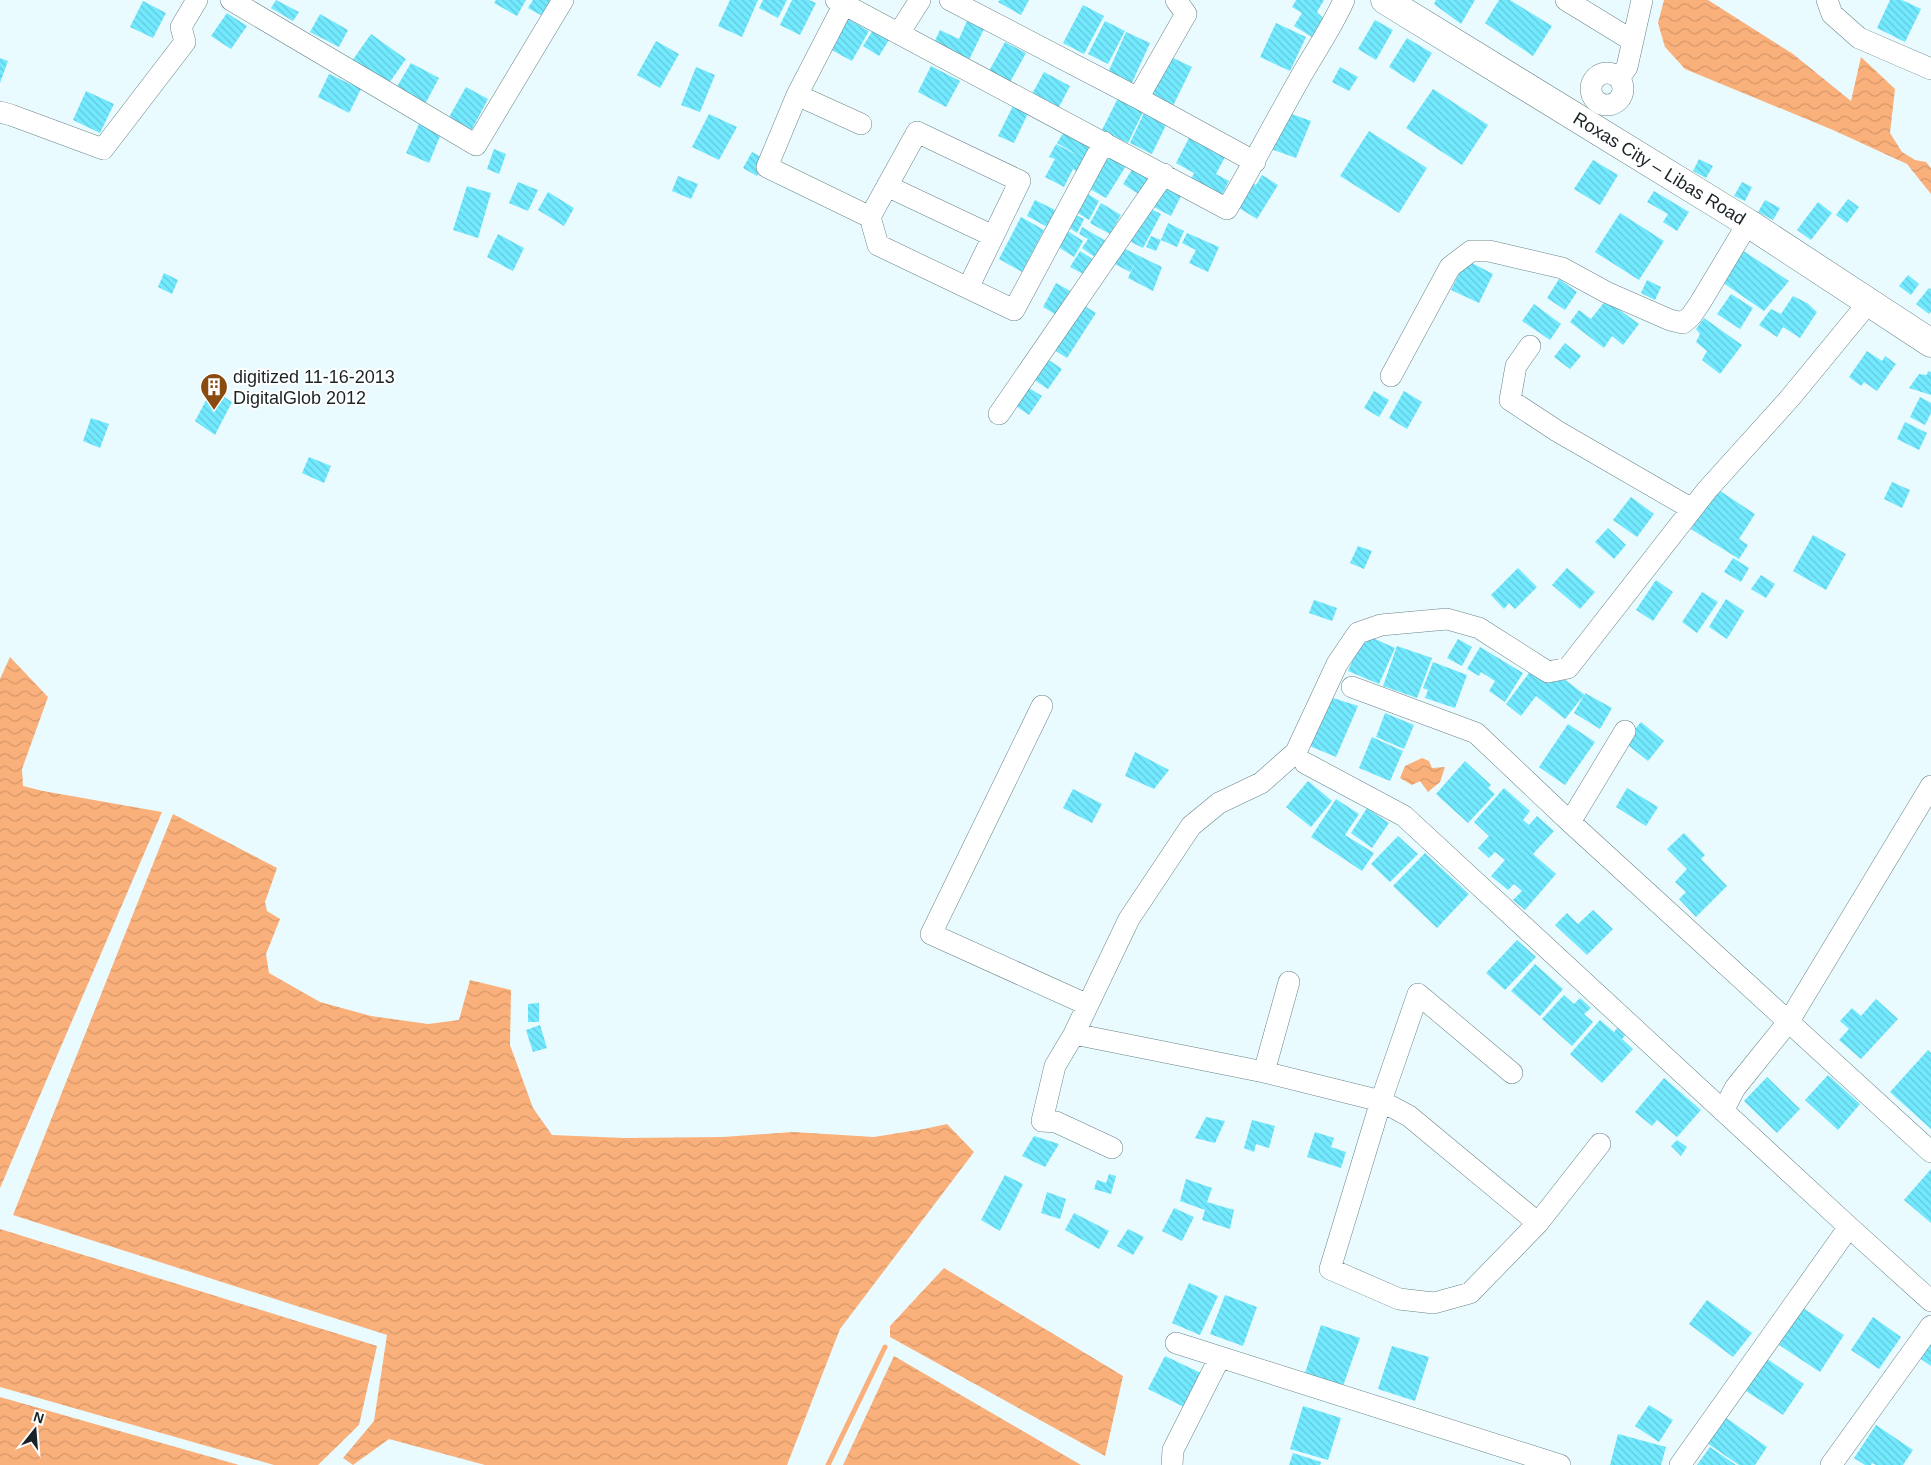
<svg xmlns="http://www.w3.org/2000/svg" width="1931" height="1465" font-family="Arial,sans-serif">
<style>
.water{fill:url(#water-waves)}
.lines{fill:none;stroke-linecap:round;stroke-linejoin:round}
.stream{stroke:#fab07b;stroke-width:5}
.building{fill:url(#building-back-hatch)}
.street-casing{stroke:#6a8489;stroke-width:22}
.secondary-casing{stroke:#6a8489;stroke-width:29}
.street{stroke:#fff;stroke-width:21}
.secondary{stroke:#fff;stroke-width:28}
.labels{text-anchor:middle;dominant-baseline:central;stroke-width:4;stroke-linejoin:round;paint-order:stroke}
.street-label{font-size:18px;fill:#192326;stroke:#fff}
.poi-label{font-size:18px;fill:#192326;stroke:#fff;text-anchor:start}
</style>
<defs>
<pattern id="water-waves" width="16" height="10" patternUnits="userSpaceOnUse" patternTransform="scale(1.25)"><rect width="16" height="10" fill="#fab07b"/><path d="M0 5q4-4 8 0t8 0" fill="none" stroke="#d6976a"/></pattern>
<pattern id="building-back-hatch" width="6" height="6" patternUnits="userSpaceOnUse" patternTransform="scale(1.25)"><rect width="6" height="6" fill="#72e9fe"/><path d="M-1 5l2 2M0 0l6 6M5-1l2 2" fill="none" stroke="#62c8da"/></pattern>
</defs>
<rect width="100%" height="100%" fill="#e9fbfe"/>
<path class="water" d="M1664,0H1708L1793,54L1851,101L1861,57L1895,89L1890,133L1902,152L1915,160L1926,162L1931,168V194L1907,164L1833,130L1685,69L1665,47L1658,23Z
M10,657L48,697L22,769L23,786L43,791L162,812L0,1188V679Z
M1422,758L1429,761L1432,768L1445,767L1440,782L1428,792L1420,781L1412,785L1400,778L1405,766Z
M173,814L277,868L265,902L267,911L280,919L266,954L269,973L320,1002L371,1016L428,1024L459,1020L470,980L511,990L510,1045L533,1108L552,1135L624,1138L723,1137L793,1132L874,1137L924,1129L947,1124L974,1152L840,1329L787,1465H485L389,1439L353,1465L343,1458L374,1421L387,1335L13,1215Z
M0,1229L377,1346L359,1425L318,1465H274L0,1387Z
M944,1268L1123,1376L1105,1456L890,1337V1326Z
M894,1356L1081,1465H843Z
M0,1397L239,1465H0Z"/>
<g class="lines">
<path class="stream" d="M828,1465L885,1347"/>
</g>
<path class="building" d="M276,0L299,12L293,21L271,8Z
M496,0H526L517,16L494,3Z
M533,0H556L548,19L528,8Z
M730,0H758L742,37L718,26Z
M763,0H787L778,18L759,8Z
M792,0H809L816,3L800,35L780,25Z
M1000,0H1029L1021,15L998,2Z
M1296,0H1324L1317,12L1324,19L1312,37L1294,26L1302,13L1292,7Z
M1436,0H1475L1461,24L1434,4Z
M1499,0H1510L1552,26L1533,56L1485,23Z
M1890,0H1902L1921,9L1905,42L1877,28Z
M143,1L166,13L153,38L130,27Z
M1083,5L1104,16L1084,54L1063,43Z
M227,13L247,26L231,49L211,36Z
M320,14L348,30L339,47L310,32Z
M843,16L869,31L852,61L826,47Z
M1375,20L1393,30L1376,60L1358,49Z
M967,21L984,29L968,62L933,45L940,30L959,39Z
M1105,21L1125,31L1108,64L1088,54Z
M1276,23L1306,37L1290,71L1260,57Z
M873,30L889,40L879,56L863,46Z
M1126,32L1150,43L1131,85L1107,75Z
M371,34L406,59L387,86L352,61Z
M1407,38L1432,53L1414,83L1389,67Z
M656,41L679,54L660,88L637,75Z
M1005,42L1026,53L1010,82L989,71Z
M1167,55L1192,67L1171,110L1146,98Z
M0,58L8,61L0,83Z
M411,63L439,78L424,106L395,90Z
M931,66L960,81L946,107L918,92Z
M696,67L715,75L700,112L681,105Z
M1340,67L1358,77L1349,91L1332,82Z
M1044,72L1070,86L1058,109L1032,94Z
M329,74L361,89L349,113L318,97Z
M466,87L488,99L471,131L448,119Z
M1433,89L1488,125L1462,165L1406,128Z
M86,91L114,104L100,133L73,120Z
M1118,98L1143,112L1128,143L1102,130Z
M1015,102L1030,109L1014,143L998,136Z
M1286,112L1311,121L1296,158L1271,149Z
M1144,113L1166,125L1152,154L1130,143Z
M709,114L737,127L719,160L692,147Z
M419,124L441,134L429,163L406,153Z
M1065,130L1092,146L1079,173L1073,169L1064,187L1045,177L1055,159L1049,157L1056,144L1079,156L1057,143Z
M1369,131L1427,168L1399,213L1340,176Z
M1189,138L1225,157L1216,174L1229,181L1222,195L1191,179L1194,173L1176,163Z
M494,149L506,154L499,174L487,169Z
M752,152L767,160L757,176L743,168Z
M1105,153L1126,166L1106,198L1088,188Z
M1699,159L1713,166L1706,178L1693,171Z
M1593,160L1618,175L1600,205L1574,189Z
M1136,163L1153,173L1140,195L1123,184Z
M1262,175L1278,185L1257,219L1236,206L1250,182L1256,185Z
M678,176L698,184L691,199L672,191Z
M518,182L538,190L528,211L509,203Z
M1742,182L1752,187L1745,201L1734,196Z
M1164,183L1183,192L1171,216L1152,206Z
M467,186L491,193L478,238L453,230Z
M1083,191L1099,201L1089,220L1073,210Z
M1654,191L1689,212L1677,231L1663,222L1668,214L1647,202Z
M548,192L574,208L564,226L538,210Z
M1848,199L1859,207L1847,223L1836,215Z
M1035,200L1059,212L1049,228L1027,216Z
M1765,200L1780,208L1773,220L1758,212Z
M1818,202L1832,213L1811,240L1797,230Z
M1101,203L1121,215L1110,234L1090,223Z
M1143,205L1161,214L1143,248L1125,239Z
M1072,213L1084,219L1077,233L1065,225Z
M1620,213L1664,241L1639,280L1595,252Z
M1021,217L1044,230L1022,272L999,259Z
M1168,223L1184,231L1177,247L1161,240L1156,251L1146,247L1151,236L1161,240Z
M1060,226L1083,241L1074,257L1052,243Z
M1082,227L1111,244L1100,261L1082,248L1088,239L1079,234Z
M1187,233L1219,247L1208,272L1189,263L1196,250L1182,243Z
M498,234L524,248L513,271L487,257Z
M1121,247L1162,267L1153,291L1128,278L1135,263L1130,272L1113,263Z
M1742,250L1789,281L1764,311L1719,280Z
M1080,251L1094,260L1085,275L1070,267Z
M1466,260L1493,274L1479,303L1451,290Z
M164,273L178,280L172,294L158,287Z
M1908,275L1919,284L1911,295L1899,286Z
M1559,279L1577,292L1565,310L1547,298Z
M1647,280L1661,287L1655,300L1641,293Z
M1056,283L1074,293L1060,317L1043,307Z
M1929,288L1931,289V312L1929,314L1916,304Z
M1731,294L1753,308L1740,329L1717,314Z
M1793,296L1807,303L1817,312L1800,338L1783,327L1777,337L1759,325L1771,309L1781,314Z
M1606,300L1639,324L1623,345L1612,336L1604,348L1570,322L1579,310L1591,319Z
M1080,303L1096,313L1067,358L1051,348Z
M1534,304L1561,324L1550,340L1522,321Z
M1704,318L1742,345L1720,374L1702,360L1707,351L1696,342L1700,334L1696,329Z
M1565,343L1581,356L1570,369L1554,357Z
M1867,351L1882,361L1885,356L1896,364L1877,391L1864,382L1861,386L1849,377Z
M1046,358L1062,369L1048,389L1033,379Z
M1928,371L1931,372V395L1909,388L1919,374L1927,375Z
M1029,388L1042,396L1029,415L1016,406Z
M212,389L232,402L215,435L195,421Z
M1374,391L1389,400L1379,417L1364,408Z
M1404,391L1422,402L1407,429L1389,418Z
M1920,397L1931,403V413L1925,425L1910,417Z
M91,418L109,424L100,448L83,441Z
M1905,422L1927,433L1919,450L1897,439Z
M309,457L331,466L324,483L302,473Z
M1892,482L1910,490L1902,508L1884,499Z
M1717,489L1755,514L1739,539L1748,545L1739,559L1691,529Z
M1631,497L1654,514L1637,537L1613,520Z
M1608,528L1626,545L1614,559L1595,542Z
M1813,535L1846,554L1826,590L1793,571Z
M1358,546L1372,551L1364,569L1350,563Z
M1733,558L1749,568L1741,582L1724,572Z
M1518,568L1537,587L1515,609L1509,603L1504,609L1491,595Z
M1567,568L1595,592L1580,609L1552,585Z
M1761,575L1775,584L1766,598L1751,589Z
M1656,580L1673,592L1653,621L1636,610Z
M1702,592L1718,602L1697,633L1682,622Z
M1726,599L1744,611L1727,639L1709,627Z
M1314,600L1337,608L1332,621L1309,613Z
M1364,634L1395,648L1379,684L1348,671Z
M1458,639L1472,647L1462,666L1447,658Z
M1397,646L1432,658L1417,698L1383,686Z
M1480,647L1523,673L1505,702L1489,691L1495,681L1481,672L1479,676L1467,669Z
M1433,662L1467,675L1455,708L1425,698L1428,690L1423,688Z
M1532,669L1555,672L1585,695V693L1612,708L1600,729L1574,713L1584,695L1565,719L1536,696L1521,716L1506,704Z
M1330,697L1358,706L1336,757L1305,744Z
M1385,713L1414,725L1404,749L1376,737Z
M1641,722L1664,741L1648,761L1624,742Z
M1568,724L1595,742L1565,785L1539,767Z
M1372,737L1403,751L1390,781L1359,768Z
M1135,752L1169,770L1154,789L1125,776Z
M1465,761L1491,785L1488,788L1495,794L1468,823L1436,794Z
M1308,781L1332,801L1311,827L1286,807Z
M1504,788L1530,811L1523,820L1529,825L1537,816L1554,831L1533,854L1556,874L1525,910L1513,900L1522,891L1514,884L1508,890L1491,876L1505,860L1495,852L1489,858L1478,848L1489,836L1474,822Z
M1627,788L1658,807L1646,826L1616,807Z
M1073,789L1102,804L1092,823L1063,808Z
M1336,799L1359,814L1345,835L1374,853L1362,871L1311,837Z
M1367,808L1389,823L1372,848L1351,833Z
M1684,833L1705,855L1701,859L1727,886L1696,917L1679,899L1686,892L1675,882L1687,869L1667,849Z
M1398,836L1418,854L1390,882L1371,864Z
M1425,853L1469,894L1437,928L1393,886Z
M1593,910L1613,929L1587,955L1555,925L1567,913L1578,924Z
M1517,940L1536,957L1505,990L1486,973Z
M1535,964L1563,989L1540,1016L1511,991Z
M1564,995L1574,1004L1580,998L1591,1008L1584,1014L1593,1022L1572,1046L1542,1019Z
M1876,999L1898,1019L1861,1059L1839,1040L1849,1029L1840,1021L1852,1008L1861,1016Z
M539,1003V1022H528V1004Z
M1600,1020L1614,1032L1618,1027L1626,1034L1622,1039L1633,1049L1602,1083L1570,1054Z
M540,1025L547,1048L533,1052L526,1030Z
M1928,1050L1931,1053V1129L1890,1092Z
M1828,1075L1860,1104L1838,1130L1805,1100Z
M1767,1077L1800,1109L1777,1133L1744,1101Z
M1664,1078L1701,1110L1677,1137L1657,1120L1652,1126L1635,1112Z
M1206,1117L1225,1121L1215,1143L1195,1138Z
M1252,1120L1275,1126L1269,1148L1256,1144L1254,1152L1244,1148Z
M1315,1132L1334,1138L1331,1147L1346,1152L1341,1168L1307,1157Z
M1034,1136L1059,1144L1045,1167L1022,1156Z
M1677,1140L1687,1147L1681,1156L1671,1146Z
M1931,1169V1223L1904,1200Z
M1109,1174L1116,1176L1111,1194L1094,1189L1097,1180L1106,1183Z
M1005,1175L1023,1184L1000,1231L981,1220Z
M1186,1179L1212,1188L1207,1202L1234,1210L1230,1229L1202,1220L1205,1210L1180,1201Z
M1047,1192L1066,1199L1060,1219L1041,1213Z
M1174,1208L1194,1217L1182,1241L1162,1231Z
M1074,1213L1109,1231L1099,1249L1065,1230Z
M1128,1229L1144,1237L1133,1255L1117,1246Z
M1189,1283L1218,1296L1200,1335L1172,1323Z
M1225,1295L1257,1307L1243,1346L1210,1334Z
M1707,1300L1752,1333L1733,1357L1689,1324Z
M1803,1308L1844,1335L1820,1372L1779,1345Z
M1873,1317L1901,1337L1879,1369L1851,1350Z
M1321,1325L1360,1338L1342,1389L1304,1376Z
M1931,1339V1366L1918,1357Z
M1392,1346L1429,1357L1415,1401L1378,1389Z
M1165,1356L1205,1375L1188,1409L1148,1389Z
M1767,1359L1804,1384L1783,1415L1746,1391Z
M1649,1405L1673,1420L1659,1442L1635,1426Z
M1303,1406L1341,1418L1328,1460L1290,1449Z
M1725,1417L1767,1447L1755,1465H1739L1707,1443Z
M1876,1425L1913,1450L1903,1465H1876L1872,1463L1871,1465H1865L1854,1458Z
M1618,1434L1666,1447L1661,1465H1610Z
M1710,1447L1736,1465H1697Z
M1293,1453L1321,1462L1320,1465H1289Z"/>
<g class="lines">
<defs>
<path id="street" d="M231,0L476,145L563,0
M836,0L1227,209C1254,163 1278,116 1304,71C1318,47 1333,25 1344,0
M950,0L1138,98L1255,162
M1566,0L1633,41
M1827,0L1832,14L1859,38L1931,69
M899,33L920,0
M1591 89a16 16 0 1 1 32 0a16 16 0 1 1-32 0Z
M1619,78L1627,67L1642,0
M797,95L844,4
M1138,98L1186,14L1176,0
M0,112L11,115L103,149L185,42L181,27L197,0
M861,124L797,95L767,167L870,217
M887,186L993,236
M968,288L1020,181L917,132L870,217L878,245L1014,310L1104,142
M1530,346L1516,366L1510,400L1557,431L1692,509
M1391,376L1450,267L1471,251H1489L1562,268L1606,292L1670,320L1683,323L1691,316L1700,303L1748,223
M999,414L1164,174
M1352,687L1476,733L1570,822L1931,1152
M1042,706L931,934L1088,1005
M1305,763L1404,816L1849,1227L1931,1301
M1570,822L1625,731
M1074,1034L1264,1072L1381,1101L1409,1116L1538,1223
M1264,1072L1289,982
M1512,1073L1418,994L1381,1101L1330,1269L1399,1299L1434,1303L1470,1293L1538,1223L1600,1144
M1723,1111L1735,1088L1789,1021L1931,786
M1112,1148L1056,1122L1042,1121L1055,1066L1074,1034L1129,919L1191,826L1219,803L1261,783L1296,752L1337,664L1358,633L1381,625L1447,619L1479,628L1548,672L1568,668L1707,490L1790,398L1869,302
M1176,1343L1560,1465
M1172,1465L1173,1450L1220,1357
M1680,1465L1849,1227
M1831,1465L1931,1326"/>
<g id="secondary">
<path id="s1" d="M1385,0L1748,223L1931,343"/>
</g>
</defs>
<use href="#street" class="street-casing"/>
<use href="#secondary" class="secondary-casing"/>
<use href="#street" class="street"/>
<use href="#secondary" class="secondary"/>
</g>
<defs>
<symbol id="building-pin" viewBox="-11 -11 22 30"><path d="M0 17L-7.5 6A9.5 9.5 0 1 1 7.5 6Z" fill="#8a4b11" stroke="#fff"/><path d="M-4-6H4V6H1V3H-1V6H-4ZM-2.5-4.3h1.7v1.8h-1.7ZM.8-4.3h1.7v1.8H.8ZM-2.5-1h1.7V.8h-1.7ZM.8-1h1.7V.8H.8Z" fill="#fff"/></symbol>
</defs>
<g fill-rule="evenodd">
<use href="#building-pin" x="198" y="371" width="32" height="43"/>
</g>
<g class="labels">
<g class="street-label">
<text stroke="none"><textPath href="#s1" startOffset="322">Roxas City – Libas Road</textPath></text>
</g>
<g class="poi-label">
<text x="233" y="377">digitized 11-16-2013<tspan x="233" dy="21">DigitalGlob 2012</tspan></text>
</g>
</g>
<g transform="translate(35 1430) rotate(17)" stroke="#ffffff" stroke-width="4" paint-order="stroke">
<path d="M0-4L9 19L0 12L-9 19Z" fill="#192326"/>
<text y="-8" font-size="14" font-weight="bold" text-anchor="middle" fill="#192326">N</text>
</g>
</svg>
